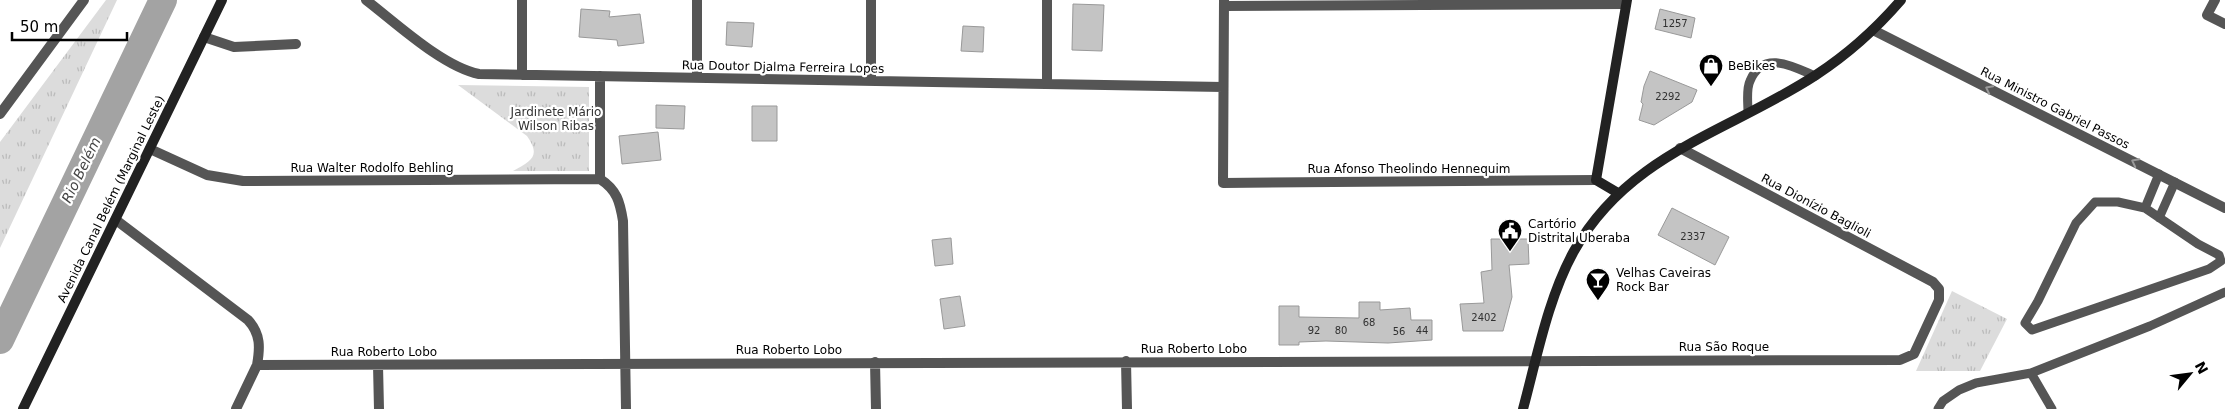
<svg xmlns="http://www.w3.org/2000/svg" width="2225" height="409" font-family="'DejaVu Sans',sans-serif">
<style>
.park{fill:url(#park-tufts)}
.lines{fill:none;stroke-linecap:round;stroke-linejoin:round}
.river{stroke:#a3a3a3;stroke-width:28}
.building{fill:#c4c4c4;stroke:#999}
.lane{stroke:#555;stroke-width:9}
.street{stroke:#555;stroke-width:10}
.secondary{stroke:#222;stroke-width:10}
.oneway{stroke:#999}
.labels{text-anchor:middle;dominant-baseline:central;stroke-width:4.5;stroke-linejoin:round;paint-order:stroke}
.number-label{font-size:10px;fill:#313131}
.poi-label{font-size:12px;fill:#000;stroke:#fff;text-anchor:start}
.street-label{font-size:12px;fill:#000;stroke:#fff}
.park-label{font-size:12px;fill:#333;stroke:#fff}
.water-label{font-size:14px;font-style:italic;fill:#444;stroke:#fff}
</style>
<defs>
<pattern id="park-tufts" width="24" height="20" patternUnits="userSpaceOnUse" patternTransform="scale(1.25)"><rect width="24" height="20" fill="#dcdcdc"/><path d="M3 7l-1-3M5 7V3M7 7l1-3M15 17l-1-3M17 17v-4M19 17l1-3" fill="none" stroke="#bbb"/></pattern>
</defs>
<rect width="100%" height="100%" fill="#fff"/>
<path class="park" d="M106,0H117L0,248V142Z
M458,85L589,87V171H513C532,161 541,156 527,136Z
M1952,291L2007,319L1980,371H1916Z"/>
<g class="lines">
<path class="river" d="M0,340L163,0"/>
</g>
<path class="building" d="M1073,4L1104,5L1102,51L1072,50Z
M581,9L610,11L609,17L640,14L644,43L618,46L617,40L579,37Z
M1660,9L1695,18L1691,38L1655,29Z
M727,22L754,23L752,47L726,45Z
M963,26L984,27L983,52L961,51Z
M1650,71L1697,90L1692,102L1654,125L1639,120L1643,104L1641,102L1644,86Z
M656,105L685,106L684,129L656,128Z
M752,106H777V141H752Z
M658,132L661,160L622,164L619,136Z
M1672,208L1729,237L1715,265L1658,235Z
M951,238L953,264L935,266L932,240Z
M1491,239H1528L1529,264L1509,265L1512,297L1503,331H1463L1460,304L1484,303L1481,272L1492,270Z
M960,296L965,326L944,329L940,299Z
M1359,302H1380V310L1410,308L1411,320H1432V340L1388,343L1326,341L1299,342V345H1279V306H1299V317L1359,318Z"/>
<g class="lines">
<path class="lane" d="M1748,112C1748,103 1746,89 1750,81C1763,49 1794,67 1815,76
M2095,202H2118L2145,208L2198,244L2219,255L2221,261L2209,269L2032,330L2025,323L2038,301L2076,223Z
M2145,208L2159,174
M2159,218L2175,182
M2031,373L2052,409
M1938,409L1943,401L1959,390L1976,383L2031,373L2150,326L2225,292"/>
<path class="street" d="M366,0C396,23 443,67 479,74L1223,87
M697,0V78
M1224,0L1223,183L1596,180
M2215,0L2207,15L2225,24
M1224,6L1626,4
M1873,30L2225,208
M204,37L234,47L296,44
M522,75V0
M600,76V179C617,190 620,202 623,221L626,409
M871,81V0
M1047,84V0
M0,114L84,0
M150,149L207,175L243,181L600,179
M116,220L248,320C261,334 260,348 257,365L1900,360L1914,354L1939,300V289L1933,282L1680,148
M1126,361L1127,409
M875,362L876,409
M378,365L379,409
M236,409L257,365"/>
<path class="secondary" d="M1618,193L1596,180L1627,0
M23,409L222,0
M1523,409C1537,357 1548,298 1574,251C1629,153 1729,132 1816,75C1848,54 1876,29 1901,0"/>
</g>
<defs><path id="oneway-chevron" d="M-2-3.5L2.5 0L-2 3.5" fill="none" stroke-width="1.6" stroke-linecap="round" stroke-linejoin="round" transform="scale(1.25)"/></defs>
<g class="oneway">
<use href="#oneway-chevron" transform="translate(1989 89) rotate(-153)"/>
<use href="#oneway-chevron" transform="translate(2135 162) rotate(-153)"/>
</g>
<defs>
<symbol id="shop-pin" viewBox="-11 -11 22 30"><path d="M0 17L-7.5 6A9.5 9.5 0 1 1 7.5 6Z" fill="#000" stroke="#fff"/><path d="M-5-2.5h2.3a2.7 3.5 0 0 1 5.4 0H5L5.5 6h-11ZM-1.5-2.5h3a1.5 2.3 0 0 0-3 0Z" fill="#fff"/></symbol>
<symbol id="civic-pin" viewBox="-11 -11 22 30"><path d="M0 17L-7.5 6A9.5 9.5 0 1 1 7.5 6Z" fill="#000" stroke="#fff"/><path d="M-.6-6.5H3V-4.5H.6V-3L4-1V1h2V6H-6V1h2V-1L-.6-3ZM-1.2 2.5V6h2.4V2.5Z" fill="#fff"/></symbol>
<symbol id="bar-pin" viewBox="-11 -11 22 30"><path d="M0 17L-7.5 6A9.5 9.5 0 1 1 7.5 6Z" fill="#000" stroke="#fff"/><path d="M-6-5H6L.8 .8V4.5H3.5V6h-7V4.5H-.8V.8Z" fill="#fff"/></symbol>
</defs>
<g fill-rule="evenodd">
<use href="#shop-pin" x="1697" y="52" width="28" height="38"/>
<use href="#civic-pin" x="1496" y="217" width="28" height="38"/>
<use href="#bar-pin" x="1584" y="266" width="28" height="38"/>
</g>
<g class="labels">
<g class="number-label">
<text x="1675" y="23">1257</text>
<text x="1668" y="96">2292</text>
<text x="1693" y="236">2337</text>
<text x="1484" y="317">2402</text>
<text x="1369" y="322">68</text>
<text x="1314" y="330">92</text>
<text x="1341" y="330">80</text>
<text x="1422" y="330">44</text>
<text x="1399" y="331">56</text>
</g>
<g class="poi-label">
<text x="1728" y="66">BeBikes</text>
<text x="1528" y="224">Cartório<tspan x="1528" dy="14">Distrital Uberaba</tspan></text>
<text x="1616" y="273">Velhas Caveiras<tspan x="1616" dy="14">Rock Bar</tspan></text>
</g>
<g class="street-label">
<text transform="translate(783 67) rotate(1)">Rua Doutor Djalma Ferreira Lopes</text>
<text transform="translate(2055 108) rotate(27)">Rua Ministro Gabriel Passos</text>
<text x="372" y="168">Rua Walter Rodolfo Behling</text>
<text x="1409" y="169">Rua Afonso Theolindo Hennequim</text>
<text transform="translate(111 199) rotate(-64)">Avenida Canal Belém (Marginal Leste)</text>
<text transform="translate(1816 206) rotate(28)">Rua Dionízio Baglioli</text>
<text x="1724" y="347">Rua São Roque</text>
<text x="1194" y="349">Rua Roberto Lobo</text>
<text x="789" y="350">Rua Roberto Lobo</text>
<text x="384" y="352">Rua Roberto Lobo</text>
</g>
<g class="park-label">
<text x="556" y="112">Jardinete Mário<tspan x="556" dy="14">Wilson Ribas</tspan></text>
</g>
<g class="water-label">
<text transform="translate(81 170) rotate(-64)">Rio Belém</text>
</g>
</g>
<g transform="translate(2190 374) rotate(61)" stroke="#ffffff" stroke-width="4" paint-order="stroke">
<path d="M0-4L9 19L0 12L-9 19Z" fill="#000000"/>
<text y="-8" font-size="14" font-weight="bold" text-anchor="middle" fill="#000000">N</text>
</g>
<path d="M12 32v8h115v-8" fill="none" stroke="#000000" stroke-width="2.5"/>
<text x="20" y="32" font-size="15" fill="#000000" stroke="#ffffff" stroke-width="4" paint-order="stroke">50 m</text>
</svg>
